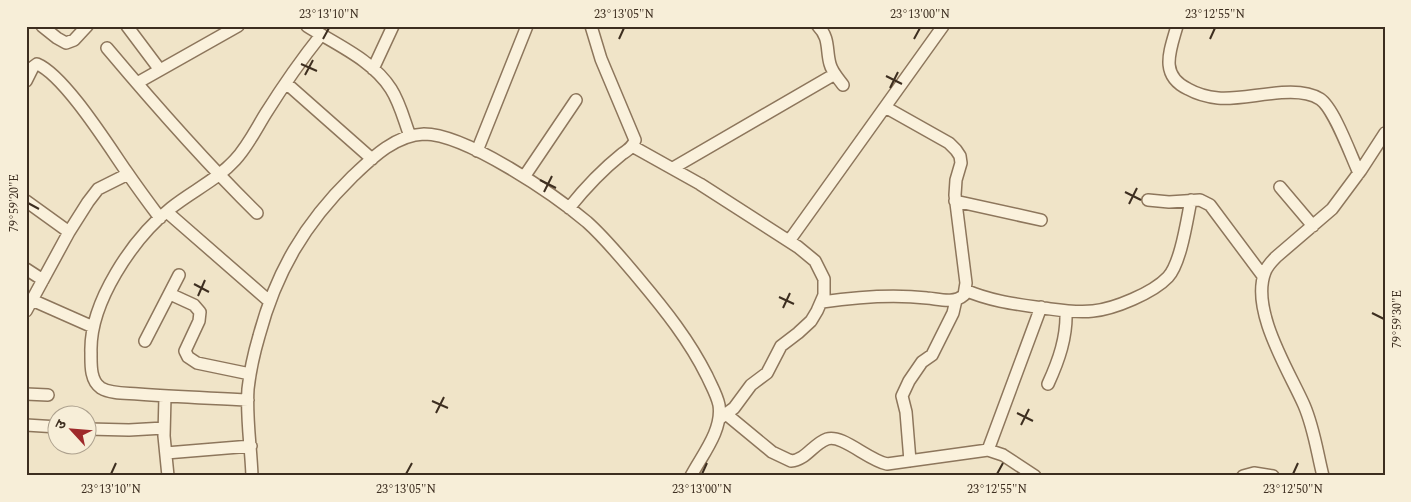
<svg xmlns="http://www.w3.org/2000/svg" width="1411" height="502" font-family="Spectral,'Noto Sans Devanagari',serif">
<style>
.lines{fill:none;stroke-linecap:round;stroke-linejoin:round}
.street-casing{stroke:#8d765c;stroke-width:14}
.street{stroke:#faf1dc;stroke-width:11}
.ticks{fill:none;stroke:#3d2e20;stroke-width:2}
.neatline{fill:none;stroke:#3d2e20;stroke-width:2}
.ticks-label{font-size:12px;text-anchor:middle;fill:#3d2e20}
</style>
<rect width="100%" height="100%" fill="#f0e4c8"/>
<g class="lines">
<defs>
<path id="street" d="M42,26L57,38L66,43L74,40L87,26
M127,26L160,70
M307,26C335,44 373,60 391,89C400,103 404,120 410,136
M818,26C830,38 826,50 830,64C832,72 838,78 843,85
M1177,26C1170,51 1159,75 1188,89C1197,94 1208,97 1218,98C1246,101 1295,83 1320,99C1334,108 1351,156 1359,173
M107,48C155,105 204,161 257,213
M373,69L393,26
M26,81L33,67L37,64C64,75 108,145 126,171C137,187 148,202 160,218
M137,83L238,26
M286,83L372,159
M632,146L700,184L798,247L815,261L824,279V295L817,311L811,321L798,333L781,346L767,373L751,385L734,408L719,419
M477,151L527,26
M673,168L835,74
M524,177L576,100
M1280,187L1313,226
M1148,200L1169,202L1200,200L1210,205L1263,276
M26,201L69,232L26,311
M955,201L1041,220
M569,208C585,188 602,170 622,154C628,150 633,147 635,140L601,59L591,26
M167,212L269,301
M69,232L88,202L98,189L128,174
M789,241L943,26
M26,269L43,280
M965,290C990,301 1015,304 1043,308C1059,310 1076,313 1093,311C1114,309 1153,293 1168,277C1181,263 1187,219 1191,200
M170,294L194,305L200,312L199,321L185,351L188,357L197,363L250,374
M32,300L93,327
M822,302C856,297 892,294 927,298C939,299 954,304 964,295L966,283L955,195L956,180L961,163L960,156L956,150L949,143L885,107
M145,341L179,275
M1048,384C1059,360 1067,337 1066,311
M26,394L48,395
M165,396L164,436L168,476
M248,400C212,398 175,397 138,394C127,393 111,394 101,388C90,381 91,364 91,353C89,303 133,238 171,208C192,191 217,180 235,160C248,146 256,129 266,113C283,86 301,60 321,35
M726,414L772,452L791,461C806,460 813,444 827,439C842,434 868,460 887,464L988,450L1003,455L1035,476
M26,425L58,427
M88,429L129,430L164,428
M988,450L1041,307
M166,453L251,446
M910,461L906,412L902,396L909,381L922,362L932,355L953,313L956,300
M252,476C251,447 246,418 248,389C250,371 254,353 259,336C276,272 305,223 352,177C372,158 395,135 424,134C466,134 555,195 587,222C606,239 623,260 639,279C665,310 689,340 707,376C711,385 717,395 719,405C723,430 702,455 691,476
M1243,476L1254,473L1273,476
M1323,476C1317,452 1314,428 1304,405C1289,371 1250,310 1265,272C1267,266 1272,261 1276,257L1332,209L1361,170L1385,133"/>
</defs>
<use href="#street" class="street-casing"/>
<use href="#street" class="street"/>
</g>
<path class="ticks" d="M323,39L329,28M619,39L624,28M914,39L920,28M1210,39L1215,28M301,64L317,71M305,75L313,60M886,76L902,84M890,88L898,72M540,180L556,188M544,192L552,176M1125,192L1141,200M28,203L39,209M1129,204L1137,188M194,284L209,292M198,296L205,280M779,297L794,304M783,308L790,293M1372,313L1384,319M432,401L448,408M436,413L444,397M1017,413L1033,421M1021,425L1029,409M111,474L116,463M406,474L412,463M702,474L707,463M997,474L1003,463M1293,474L1298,463"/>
<rect width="1411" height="502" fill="none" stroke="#f7eed8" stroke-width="55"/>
<g transform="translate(72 430) rotate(296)"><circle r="24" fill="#f7eed8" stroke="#ada18e"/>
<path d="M0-4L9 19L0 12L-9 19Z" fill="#9e2a2b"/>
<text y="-8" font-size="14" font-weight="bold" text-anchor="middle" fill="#3d2e20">उ</text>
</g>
<rect x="28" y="28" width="1356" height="446" class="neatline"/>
<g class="ticks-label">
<text x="329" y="18">23°13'10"N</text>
<text x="624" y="18">23°13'05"N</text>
<text x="920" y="18">23°13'00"N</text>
<text x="1215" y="18">23°12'55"N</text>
<text transform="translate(14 203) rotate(-90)" y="4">79°59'20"E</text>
<text transform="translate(1397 319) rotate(-90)" y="4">79°59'30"E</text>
<text x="111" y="493">23°13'10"N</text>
<text x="406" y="493">23°13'05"N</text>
<text x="702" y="493">23°13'00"N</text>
<text x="997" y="493">23°12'55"N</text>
<text x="1293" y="493">23°12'50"N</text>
</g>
</svg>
